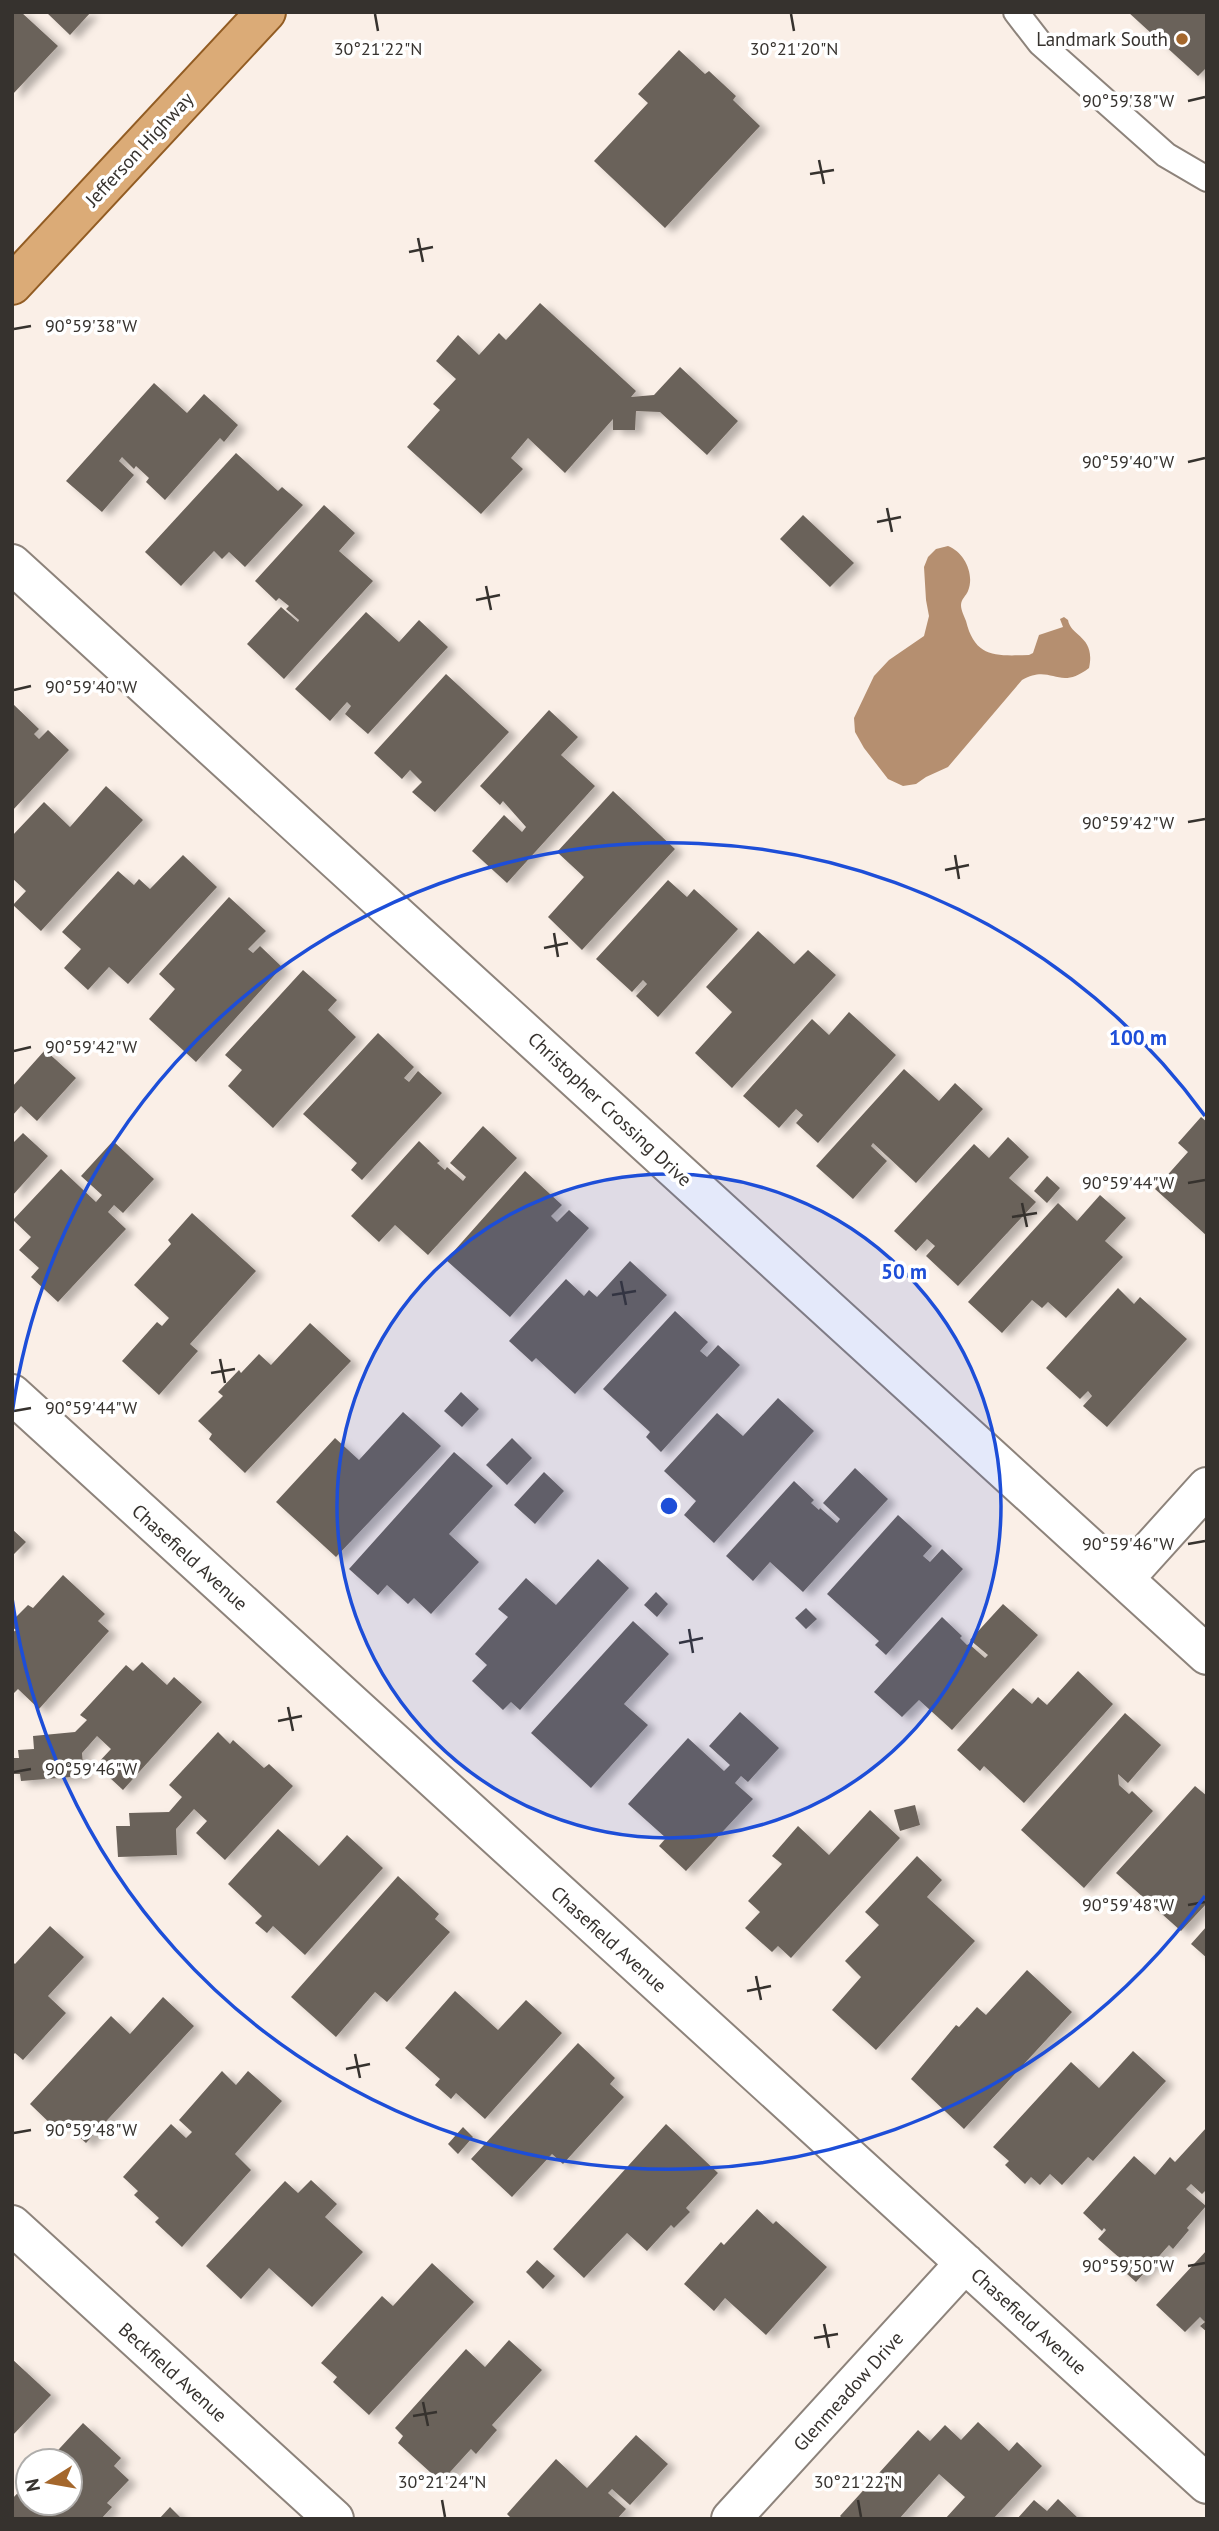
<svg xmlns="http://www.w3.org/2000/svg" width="1219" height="2531" font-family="'PT Sans',sans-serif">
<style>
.water{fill:#b58f70}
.building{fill:#6b625a;filter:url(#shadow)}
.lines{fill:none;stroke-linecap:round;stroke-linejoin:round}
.lane-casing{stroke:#8d837b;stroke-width:28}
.street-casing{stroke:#8d837b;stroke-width:42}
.primary-casing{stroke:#925c23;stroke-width:42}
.lane{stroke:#fff;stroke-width:24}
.street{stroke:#fff;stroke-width:38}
.primary{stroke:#dbab77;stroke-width:38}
.ticks{fill:none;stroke:#36322e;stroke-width:2.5}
.ring{fill:none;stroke:#1d4ed8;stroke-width:3.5}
.poi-dot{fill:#a4672c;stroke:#fff;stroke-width:2.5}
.labels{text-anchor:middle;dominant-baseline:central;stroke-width:7;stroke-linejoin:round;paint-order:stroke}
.poi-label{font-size:19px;fill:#36322e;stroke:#fff;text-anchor:end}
.street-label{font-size:19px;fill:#36322e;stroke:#fff}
.ticks-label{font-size:18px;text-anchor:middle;fill:#36322e;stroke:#fff;stroke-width:7;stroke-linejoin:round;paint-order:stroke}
.centre{fill:#1d4ed8;stroke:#fff;stroke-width:3.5}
.ring-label{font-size:21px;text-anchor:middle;font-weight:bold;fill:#1d4ed8;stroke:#fff;stroke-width:7;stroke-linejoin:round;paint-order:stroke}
</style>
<defs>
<filter id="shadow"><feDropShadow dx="8" dy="4.5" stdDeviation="3.5" flood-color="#0004"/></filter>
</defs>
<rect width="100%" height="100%" fill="#faefe7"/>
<path class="water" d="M948,546C964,552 975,574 968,591C966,596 961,599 961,605C961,610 964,616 966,621C975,658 996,656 1029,655L1033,653L1039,635L1063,627L1060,619L1064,617L1068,620C1071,637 1096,636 1089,668C1058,692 1052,663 1022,680L948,767L926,777L916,784L903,786L888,779L864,748L855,732L854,718L874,676L889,660L924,636L929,616L926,600L924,567L928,557L936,549Z"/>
<path class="building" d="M12,12H21L58,46L12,95Z
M46,12H91L70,35Z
M1128,12H1207V67L1198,76Z
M679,50L705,74L709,71L736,96L733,100L760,126L665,228L594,161L648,103L638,94Z
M540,303L636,391L631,397L654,395L680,367L738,421L707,455L660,412L636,411L635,430H613V419L565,473L528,438L511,458L523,469L481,514L407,447L440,410L433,404L456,379L436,361L458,335L479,355L499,333L506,340Z
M154,383L187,413L204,394L238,425L224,442L220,438L165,500L146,482L149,478L136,466L134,469L122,457L119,461L134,475L102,512L66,481Z
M236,453L278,491L282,487L303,505L245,567L229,552L222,559L214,551L181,586L145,552Z
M324,505L355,533L339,551L373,581L284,679L247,644L281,607L298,622L299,620L286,609L289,606L279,598L276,601L255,581Z
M803,515L854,563L830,587L780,539Z
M366,612L399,642L419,620L448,647L368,734L345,714L351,706L347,702L330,721L295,689Z
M446,674L509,732L435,812L412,792L422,782L410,770L402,779L374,753Z
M12,703L39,729L34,734L39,739L48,730L69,750L12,811Z
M549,710L578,737L561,755L595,786L507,883L472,851L504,815L522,832L526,827L503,801L500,805L480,786Z
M106,786L143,820L41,931L13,905L26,891L12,878V836L44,802L70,827Z
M613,791L675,849L582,950L548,917L584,877L557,852Z
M183,855L217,887L128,984L109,967L88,990L64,968L81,949L62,932L118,871L134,885L139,879L150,889Z
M668,880L687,897L694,889L738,929L658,1017L636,996L647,984L643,980L632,992L596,959Z
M229,897L266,931L248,949L253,953L260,946L282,967L196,1062L149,1019L175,989L159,974Z
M758,931L794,964L808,950L836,975L732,1088L695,1053L732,1012L706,987Z
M303,970L337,1000L328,1010L356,1037L273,1128L228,1086L242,1070L225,1055Z
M849,1012L896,1055L818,1143L796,1123L803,1115L796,1109L779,1128L743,1096L812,1019L829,1035Z
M378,1033L414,1067L404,1078L409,1082L418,1071L442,1093L362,1180L351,1170L357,1163L303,1114Z
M45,1050L76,1078L37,1121L21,1106L12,1116V1087Z
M904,1069L939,1101L955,1083L983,1109L916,1183L873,1143L871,1146L887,1161L853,1199L816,1166Z
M1201,1117L1207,1122V1236L1155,1189L1188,1152L1178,1143Z
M483,1126L517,1158L428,1255L395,1225L379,1242L351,1216L419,1141L440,1161L437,1163L445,1170L447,1167L463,1181L466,1177L450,1163Z
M23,1133L48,1156L12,1196V1141L14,1142Z
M1008,1137L1029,1157L1009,1178L1036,1202L958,1286L926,1256L935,1246L927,1239L916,1251L894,1231L974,1144L989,1158Z
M113,1141L154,1179L123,1213L114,1205L108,1212L126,1229L58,1302L31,1277L39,1268L19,1250L31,1237L13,1220L61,1169L96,1202L102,1195L81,1176Z
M525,1171L562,1205L551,1216L557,1222L569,1210L589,1228L510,1317L446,1260Z
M1047,1176L1060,1188L1047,1203L1034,1191Z
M1100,1195L1126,1218L1105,1241L1123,1257L1066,1318L1048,1302L1042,1308L1032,1300L1002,1333L968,1302L1058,1203L1077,1221Z
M192,1213L256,1271L190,1344L198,1351L159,1395L122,1361L157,1322L162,1326L169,1318L134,1285L171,1244L168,1240Z
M630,1261L667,1295L575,1394L536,1358L532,1362L509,1341L566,1279L584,1296L589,1290L597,1297Z
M1118,1288L1134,1304L1140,1297L1187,1339L1107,1427L1083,1406L1092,1396L1088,1391L1080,1399L1046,1368Z
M675,1311L708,1342L700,1351L707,1357L718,1345L740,1365L661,1452L646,1437L650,1432L603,1389Z
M310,1323L351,1361L245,1473L209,1439L212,1434L198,1421L223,1396L218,1392L239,1370L241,1373L259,1354L271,1365Z
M461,1392L479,1409L462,1427L444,1411Z
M778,1398L814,1431L714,1543L684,1515L696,1501L664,1471L717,1413L743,1436Z
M403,1412L441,1446L336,1557L276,1502L335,1438L359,1460Z
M512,1438L532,1458L507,1485L486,1465Z
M454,1452L493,1486L449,1534L479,1562L431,1614L414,1598L408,1604L387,1585L378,1595L349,1569Z
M855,1468L888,1499L803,1592L770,1562L753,1581L726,1556L794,1481L814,1500L811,1503L819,1510L820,1508L837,1523L840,1519L823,1503Z
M544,1472L564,1491L535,1524L514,1505Z
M898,1515L932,1546L923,1556L930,1562L942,1549L963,1569L886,1655L875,1645L879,1641L827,1594Z
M12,1529L26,1542L12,1556Z
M598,1559L629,1588L520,1710L511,1702L503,1710L472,1681L487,1665L475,1654L508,1617L498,1609L526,1578L556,1605Z
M63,1575L105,1614L98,1621L109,1631L39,1709L18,1689L12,1695V1633L16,1630L12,1627V1621L28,1605L33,1608Z
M656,1592L668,1604L657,1617L644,1605Z
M1003,1604L1038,1635L952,1730L919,1700L902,1717L874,1692L942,1617L962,1636L960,1638L967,1645L969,1644L985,1658L988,1655L970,1640Z
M806,1608L817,1619L806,1629L795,1618Z
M633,1621L669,1654L624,1704L648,1725L591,1788L531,1733Z
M142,1662L167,1685L174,1677L202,1702L123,1790L96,1765L111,1749L97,1736L82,1753L84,1776L21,1781L20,1774H12V1758H19L18,1750L34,1749L33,1736L75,1732L87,1720L80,1715L126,1665L133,1671Z
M1078,1671L1113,1704L1024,1803L984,1766L980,1771L957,1750L1013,1688L1032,1704L1038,1697L1047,1705Z
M740,1712L779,1748L748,1782L741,1776L735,1783L753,1799L686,1871L659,1846L666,1838L628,1804L688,1738L724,1771L730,1765L709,1746Z
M1125,1713L1161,1745L1128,1783L1118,1774L1119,1785L1129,1794L1132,1791L1153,1811L1084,1888L1021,1830Z
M218,1732L230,1744L233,1740L264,1768L269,1764L293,1786L225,1860L196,1833L207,1821L194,1809L176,1829L177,1855L118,1857L116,1826H130L129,1813L169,1812L182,1797L169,1785Z
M1195,1786L1207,1796V1903L1181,1931L1116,1873Z
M915,1805L920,1825L900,1831L894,1810Z
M870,1810L900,1838L791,1958L778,1946L772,1952L745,1928L760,1912L748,1901L782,1864L772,1856L798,1826L829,1855Z
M278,1829L319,1866L347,1835L383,1868L305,1955L273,1926L267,1933L255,1923L262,1916L228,1884Z
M917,1856L942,1880L927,1897L975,1941L876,2050L832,2010L861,1977L845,1961L879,1925L865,1912Z
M398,1876L439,1914L435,1919L450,1932L387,2002L375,1992L336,2037L291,1997Z
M50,1926L84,1957L48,1996L66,2013L23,2060L15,2053L12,2056V1961L15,1964Z
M1207,1926V1958L1191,1944Z
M1027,1970L1072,2012L964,2129L911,2079L956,2025L959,2027L977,2007L986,2015Z
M455,1991L498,2030L526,2000L562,2033L485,2119L456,2093L451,2099L435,2085L440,2079L405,2048Z
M163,1997L194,2026L86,2143L63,2122L56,2129L30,2104L111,2016L130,2034Z
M578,2043L615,2078L610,2084L624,2097L563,2164L552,2154L512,2197L471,2159Z
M1133,2051L1166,2081L1093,2161L1088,2157L1062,2185L1050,2174L1040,2185L1031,2177L1025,2184L1005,2165L1009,2161L993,2147L1071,2062L1099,2088Z
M222,2071L236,2085L248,2071L282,2101L235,2154L251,2170L182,2247L155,2222L159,2218L134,2195L138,2191L123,2177L171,2124L186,2138L192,2132L179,2120Z
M666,2124L718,2173L686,2208L690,2212L674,2228L671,2225L647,2251L627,2233L584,2278L553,2249Z
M463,2127L473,2137L458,2154L448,2144Z
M1207,2127V2189L1202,2194L1191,2184L1186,2189L1206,2206L1187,2228L1189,2230L1173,2249L1169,2245L1136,2282L1117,2265L1122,2260L1098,2239L1106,2230L1104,2228L1102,2231L1083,2213L1134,2156L1155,2175L1170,2157L1175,2162Z
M311,2180L337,2204L325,2217L363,2252L312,2307L269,2268L241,2299L206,2266L285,2181L298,2193Z
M757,2209L773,2224L776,2221L827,2267L766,2335L725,2298L714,2311L684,2284L721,2242L724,2245Z
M1207,2250V2332L1200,2326L1205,2322L1200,2317L1185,2332L1156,2305Z
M537,2260L555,2276L543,2289L526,2272Z
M432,2263L474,2302L369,2415L333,2382L337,2377L321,2363L382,2296L393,2306Z
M509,2340L542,2370L492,2425L497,2430L476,2454L471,2449L441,2482L398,2443L403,2436L395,2428L466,2349L485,2367Z
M12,2359L51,2395L12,2436Z
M978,2422L1009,2451L1017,2442L1042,2466L993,2519H945L965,2497L939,2474L899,2519H843L840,2516L918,2430L930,2441L945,2425L961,2440Z
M83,2423L121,2458L114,2466L129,2480L107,2503L112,2507L101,2519H12V2499L28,2482V2503H70V2461H48Z
M636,2435L668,2464L630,2505L612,2489L608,2493L626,2509L617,2519H512L507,2514L556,2459L587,2488Z
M1058,2499L1079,2519H1017L1034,2500L1047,2511Z
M170,2507L182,2519H159Z"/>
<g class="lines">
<defs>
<path id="lane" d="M1016,12L1040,43L1166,155L1207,179"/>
<path id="street" d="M12,564L1207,1655
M12,1394L1207,2484
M1124,1579L1207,1487
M12,2225L334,2519
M731,2519L965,2263"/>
<path id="primary" d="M12,285L266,12"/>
</defs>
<use href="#lane" class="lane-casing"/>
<use href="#street" class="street-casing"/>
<use href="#primary" class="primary-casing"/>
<use href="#lane" class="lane"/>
<use href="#street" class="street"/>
<use href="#primary" class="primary"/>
</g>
<path class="ticks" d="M375,14L378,31M791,14L794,31M1188,101L1205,97M819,160L824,184M810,174L834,170M418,238L423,262M409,252L433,247M14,329L31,326M1188,462L1205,458M887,508L892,532M877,522L901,517M486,586L491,610M476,600L500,595M14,690L31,686M1188,822L1205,819M955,855L959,879M945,870L969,865M554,933L558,957M544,948L568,943M14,1051L31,1047M1188,1183L1205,1180M1022,1203L1027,1227M1012,1217L1037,1213M621,1281L626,1305M612,1295L636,1291M220,1359L225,1383M211,1373L235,1369M14,1411L31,1408M1188,1544L1205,1541M689,1629L693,1653M679,1643L703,1638M288,1707L293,1731M278,1721L302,1716M14,1772L31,1769M1188,1905L1205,1902M756,1976L761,2000M747,1991L771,1986M355,2054L360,2078M346,2069L370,2064M14,2133L31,2130M1188,2266L1205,2263M824,2324L829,2348M814,2338L838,2334M423,2402L428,2426M413,2416L437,2412M442,2500L445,2517M858,2500L861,2517"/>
<circle cx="669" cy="1506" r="332" fill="#1d4ed8" fill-opacity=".12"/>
<g class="ring">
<circle cx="669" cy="1506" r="332"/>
<path d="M1205 1896A663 663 0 0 1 12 1598M12 1414A663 663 0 0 1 1205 1116"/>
</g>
<circle class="poi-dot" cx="1182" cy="39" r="7"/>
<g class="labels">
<g class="poi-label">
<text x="1168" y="39">Landmark South</text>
</g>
<g class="street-label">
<text transform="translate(139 149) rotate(-47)">Jefferson Highway</text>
<text transform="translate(610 1109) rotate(43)">Christopher Crossing Drive</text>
<text transform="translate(190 1557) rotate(42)">Chasefield Avenue</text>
<text transform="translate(609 1939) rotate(42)">Chasefield Avenue</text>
<text transform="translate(1029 2321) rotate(42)">Chasefield Avenue</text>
<text transform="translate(173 2372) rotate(42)">Beckfield Avenue</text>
<text transform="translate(848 2391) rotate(-48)">Glenmeadow Drive</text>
</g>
</g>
<g class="ticks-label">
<text x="378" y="55">30°21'22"N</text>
<text x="794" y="55">30°21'20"N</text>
<text x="1128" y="107">90°59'38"W</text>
<text x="91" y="332">90°59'38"W</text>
<text x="1128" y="468">90°59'40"W</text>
<text x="91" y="693">90°59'40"W</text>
<text x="1128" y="829">90°59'42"W</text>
<text x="91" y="1053">90°59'42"W</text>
<text x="1128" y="1189">90°59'44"W</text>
<text x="91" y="1414">90°59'44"W</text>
<text x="1128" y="1550">90°59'46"W</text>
<text x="91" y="1775">90°59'46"W</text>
<text x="1128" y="1911">90°59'48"W</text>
<text x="91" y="2136">90°59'48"W</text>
<text x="1128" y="2272">90°59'50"W</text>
<text x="442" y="2488">30°21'24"N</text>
<text x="858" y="2488">30°21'22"N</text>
</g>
<circle cx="669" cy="1506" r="10" class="centre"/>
<g class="ring-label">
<text x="1138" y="1045">100 m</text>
<text x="904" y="1279">50 m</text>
</g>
<rect width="1219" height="2531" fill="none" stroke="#36322e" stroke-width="28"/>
<g transform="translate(49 2482) rotate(259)"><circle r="33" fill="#ffffff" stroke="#afadab" stroke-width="2"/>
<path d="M0-5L12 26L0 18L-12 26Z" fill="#a4672c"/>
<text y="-10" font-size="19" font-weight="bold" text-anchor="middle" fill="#36322e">N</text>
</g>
</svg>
